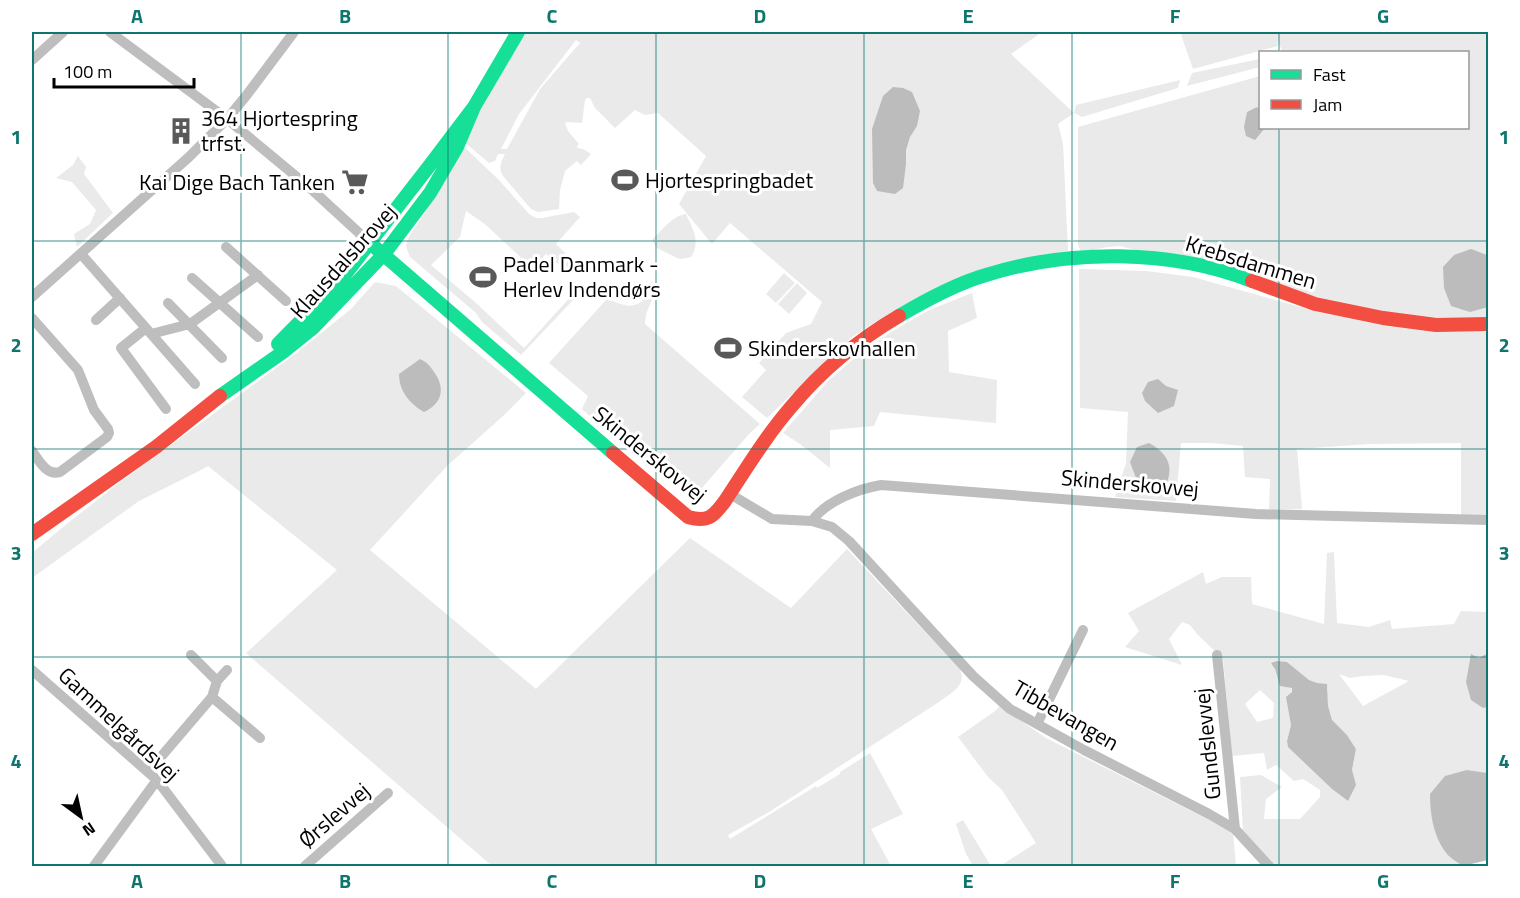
<svg xmlns="http://www.w3.org/2000/svg" width="1520" height="898" font-family="'Titillium Web',sans-serif">
<style>
.green{fill:#eaeaea;fill-rule:evenodd}
.water{fill:#bcbcbc}
.lines{fill:none;stroke-linecap:round;stroke-linejoin:round}
.street{stroke:#bebebe;stroke-width:10}
.fast{stroke:#16e098;stroke-width:14}
.jam{stroke:#f24e42;stroke-width:14}
.grid{fill:none;stroke:#0f766e;stroke-width:1.5;stroke-opacity:0.55}
.labels{text-anchor:middle;dominant-baseline:central;stroke-width:6;stroke-linejoin:round;paint-order:stroke}
.poi-label{font-size:22px;fill:#000;stroke:#fff;text-anchor:start}
.street-label{font-size:22px;fill:#000;stroke:#fff}
.neatline{fill:none;stroke:#0f766e;stroke-width:2}
.grid-label{font-size:20px;text-anchor:middle;font-weight:bold;fill:#0f766e}
</style>
<rect width="100%" height="100%" fill="#fff"/>
<path class="green" d="M525,32H1042L1011,54L1074,113L1076,105L1180,80L1178,88L1082,117L1074,113L1058,124L1063,143L1068,251L968,274L875,322L852,337L767,418L742,397L766,370L759,363L786,333L811,324L822,302L730,223L712,244L679,204L706,156L658,113L645,115L635,110L615,128L595,108L590,98H587L585,100L582,123L568,122L565,123L568,131L579,144L577,147V148L583,149L591,154L581,165L577,161L565,171L560,190L559,209L538,212L531,209L503,176C498,168 501,162 505,154H498L495,161L489,163L463,141ZM576,40L580,43L540,89L507,149H501L519,114Z
M1180,32H1488V319L1465,321L1377,313L1120,246L1108,247L1081,252L1078,245V127L1260,76V128H1468V52H1283L1277,40L1278,46L1193,69Z
M1260,59V67L1187,86L1192,73Z
M462,145L498,179L529,214L536,218H542L574,212L580,217L556,244L572,260L573,264L571,267L565,270L546,254L532,268L486,225L466,211L460,237L431,265L475,302L524,348L573,294L576,297L521,355L482,322L476,313L410,257L406,246L408,238L421,219Z
M78,156L86,167L84,174L113,213L77,247L74,234L90,224L96,210L72,182L56,178L73,165Z
M686,214C693,229 701,242 691,257L682,259L677,258L657,248L652,240C662,230 672,216 686,214Z
M1079,269L1146,271L1193,277L1326,314L1488,332V517L1461,516V443L1370,444L1297,449L1302,509H1269L1270,479L1245,477L1243,446L1212,443H1181L1176,501L1115,497L1126,463L1128,412L1080,408Z
M784,273L795,283L776,303L766,294Z
M651,281L657,288L646,314L645,324L760,424L749,434L694,497L599,415L594,420L582,409L588,396L549,363L606,300C613,300 618,304 625,305C640,309 651,294 651,281Z
M375,282L396,286L526,393L502,417L447,466L370,550L536,689L690,538L791,608L847,549L960,669C967,686 952,692 939,702L769,812L728,835L730,839L816,786L817,788L840,774V772L870,753L903,814L871,829L891,866H492L246,653L337,570L208,466L199,471L139,501L32,578V553L69,522L119,483L294,355L351,309Z
M797,283L807,293L789,314L778,304Z
M972,293L977,318L948,331L949,372L997,380L996,423L880,412L874,426L830,430V468L800,444L783,433L828,381L858,355L891,332L929,310Z
M1334,552L1337,623L1369,627L1390,620L1392,629L1454,624L1461,611L1488,612V653L1479,658L1471,655L1483,708L1488,707V773L1467,770L1445,852L1463,866H1272L1243,832L1240,777L1261,775L1282,787L1266,799L1264,819H1300L1320,797V790L1303,779L1294,781L1276,765L1267,770L1264,753L1232,756L1223,659L1197,634L1190,625L1182,622L1169,639L1182,665L1125,647L1139,631L1128,613L1203,572L1206,584L1222,577H1251L1252,604L1324,624L1327,553ZM1287,662L1309,680L1328,689L1327,693L1328,706L1332,721L1347,735L1356,749L1352,771L1348,801L1332,789L1288,746L1287,741L1291,725L1289,712L1292,687L1277,677L1275,669ZM1339,674L1350,678L1363,676L1384,675L1409,681L1363,706ZM1260,690L1274,703L1273,718L1257,722L1245,704Z
M1000,706L1046,738L1233,832L1236,866H1000L1036,843L1002,790L988,777L958,737L995,711Z
M963,820L991,866H973L966,854L956,824Z"/>
<path class="water" d="M893,87L903,88L912,92L920,111L917,126L910,137L906,150V164L903,188L895,194L877,191L873,183L872,129L883,96Z
M1257,107L1260,110V128H1265L1255,140L1246,136L1244,127L1247,112Z
M1471,249L1487,255L1488,258V307L1470,312L1451,306L1444,288L1443,267L1454,255Z
M420,359C427,362 430,366 434,372C446,388 442,404 424,412C410,404 399,391 399,374Z
M1158,379L1166,386L1178,390L1174,406L1158,413L1145,401L1142,393L1148,382Z
M1149,443C1169,454 1175,468 1164,489L1149,493L1140,489L1130,462L1137,447Z
M1488,653V707L1483,708L1471,700L1466,682L1471,654L1479,658Z
M1277,661L1287,662L1309,680L1317,683L1327,684L1328,706L1332,720L1347,735L1356,749L1352,770L1356,785L1348,801L1332,789L1288,747L1287,741L1291,725L1286,697L1292,692V688L1280,686L1275,669L1271,663Z
M1467,770L1488,773V860L1463,866C1457,862 1448,857 1444,850C1433,834 1430,813 1430,794L1445,776Z"/>
<g class="lines">
<path class="street" d="M110,32L227,119L309,187L370,243
M32,60L63,32
M226,247L286,301
M81,254L195,384
M192,278L258,337
M32,297L189,157L227,119L246,96L294,32
M168,303L222,358
M32,318L78,370L94,410L108,429L109,433L107,437L60,472C46,476 39,460 32,451
M96,320L120,298
M146,328L121,348L166,409
M151,334L190,324L258,275
M730,494L772,519L812,521L832,527L849,541L973,676L1010,709L1084,750L1209,814L1235,829L1269,866
M812,521C826,501 858,489 881,485L1256,514L1488,520
M191,655L217,681
M1217,655L1235,829
M32,670L157,780L222,866
M212,697L260,738
M1037,724L1083,630
M148,772L212,697L217,681L227,670
M94,866L157,780
M305,866L388,793"/>
<path class="fast" d="M370,243L613,453
M899,316C926,300 955,284 986,275C1069,249 1171,249 1252,281
M278,344L340,281L430,165L474,107L518,32
M220,396L283,352L314,327L384,254L430,193L457,147L474,107"/>
<path class="jam" d="M1252,281L1315,304L1383,318L1436,325L1488,324
M613,453L688,517C708,523 714,516 725,501C746,469 766,436 791,407C821,371 858,340 899,316
M32,534L156,447L220,396"/>
</g>
<path class="grid" d="M241,32V866M448,32V866M656,32V866M864,32V866M1072,32V866M1279,32V52M1279,128V866M32,241H1488M32,449H1488M32,657H1488"/>
<defs>
<symbol id="building-bare" viewBox="-9 -9 18 18"><path d="M-4-6H4V6H1V3H-1V6H-4ZM-2.5-4.3h1.7v1.8h-1.7ZM.8-4.3h1.7v1.8H.8ZM-2.5-1h1.7V.8h-1.7ZM.8-1h1.7V.8H.8Z" fill="#595959" stroke="#fff" stroke-width="2.5" paint-order="stroke"/></symbol>
<symbol id="stadium-bare" viewBox="-9 -9 18 18"><path d="M0-5a6.5 5 0 1 0 0 10a6.5 5 0 1 0 0-10ZM-3.5-1.8h7v3.6h-7Z" fill="#595959" stroke="#fff" stroke-width="2.5" paint-order="stroke"/></symbol>
<symbol id="supermarket-bare" viewBox="-9 -9 18 18"><path d="M-6-5.5h2.5l.6 2H6L4.5 2H-2.5L-4.4-4H-6ZM-1.5 3.2a1.3 1.3 0 1 0 .1 0ZM3 3.2a1.3 1.3 0 1 0 .1 0Z" fill="#595959" stroke="#fff" stroke-width="2.5" paint-order="stroke"/></symbol>
</defs>
<g fill-rule="evenodd">
<use href="#building-bare" x="162" y="112" width="38" height="38"/>
<use href="#stadium-bare" x="606" y="161" width="38" height="38"/>
<use href="#supermarket-bare" x="336" y="163" width="38" height="38"/>
<use href="#stadium-bare" x="464" y="258" width="38" height="38"/>
<use href="#stadium-bare" x="709" y="329" width="38" height="38"/>
</g>
<g class="labels">
<g class="poi-label">
<text x="201" y="118">364 Hjortespring<tspan x="201" dy="25">trfst.</tspan></text>
<text x="645" y="180">Hjortespringbadet</text>
<text x="335" y="182" text-anchor="end">Kai Dige Bach Tanken</text>
<text x="503" y="264">Padel Danmark -<tspan x="503" dy="25">Herlev Indendørs</tspan></text>
<text x="748" y="348">Skinderskovhallen</text>
</g>
<g class="street-label">
<text transform="translate(343 261) rotate(-48)">Klausdalsbrovej</text>
<text transform="translate(1251 262) rotate(17)">Krebsdammen</text>
<text transform="translate(650 454) rotate(39)">Skinderskovvej</text>
<text transform="translate(1130 483) rotate(5)">Skinderskovvej</text>
<text transform="translate(1066 715) rotate(30)">Tibbevangen</text>
<text transform="translate(119 724) rotate(43)">Gammelgårdsvej</text>
<text transform="translate(1207 744) rotate(-96)">Gundslevvej</text>
<text transform="translate(334 815) rotate(-41)">Ørslevvej</text>
</g>
</g>
<rect width="1520" height="898" fill="none" stroke="#ffffff" stroke-width="66"/>
<rect x="1259" y="51" width="210" height="78" fill="#ffffff" stroke="#999999" stroke-width="1.5"/>
<rect x="1271" y="70" width="30" height="9" fill="#16e098" stroke="#999999" stroke-width="1.5"/>
<text x="1313" y="81" font-size="18" fill="#000000">Fast</text>
<rect x="1271" y="100" width="30" height="9" fill="#f24e42" stroke="#999999" stroke-width="1.5"/>
<text x="1313" y="111" font-size="18" fill="#000000">Jam</text>
<g transform="translate(81 817) rotate(147)" stroke="#ffffff" stroke-width="4.5" paint-order="stroke">
<path d="M0-4.5L10 22L0 15L-10 22Z" fill="#000000"/>
<text y="-9" font-size="16" font-weight="bold" text-anchor="middle" fill="#000000">N</text>
</g>
<path d="M54 78v9h140v-9" fill="none" stroke="#000000" stroke-width="3"/>
<text x="63" y="78" font-size="18" fill="#000000" stroke="#ffffff" stroke-width="4.5" paint-order="stroke">100 m</text>
<rect x="33" y="33" width="1454" height="832" class="neatline"/>
<g class="grid-label">
<text x="137" y="23">A</text>
<text x="345" y="23">B</text>
<text x="552" y="23">C</text>
<text x="760" y="23">D</text>
<text x="968" y="23">E</text>
<text x="1175" y="23">F</text>
<text x="1383" y="23">G</text>
<text x="16" y="144">1</text>
<text x="1504" y="144">1</text>
<text x="16" y="352">2</text>
<text x="1504" y="352">2</text>
<text x="16" y="560">3</text>
<text x="1504" y="560">3</text>
<text x="16" y="768">4</text>
<text x="1504" y="768">4</text>
<text x="137" y="888">A</text>
<text x="345" y="888">B</text>
<text x="552" y="888">C</text>
<text x="760" y="888">D</text>
<text x="968" y="888">E</text>
<text x="1175" y="888">F</text>
<text x="1383" y="888">G</text>
</g>
</svg>
